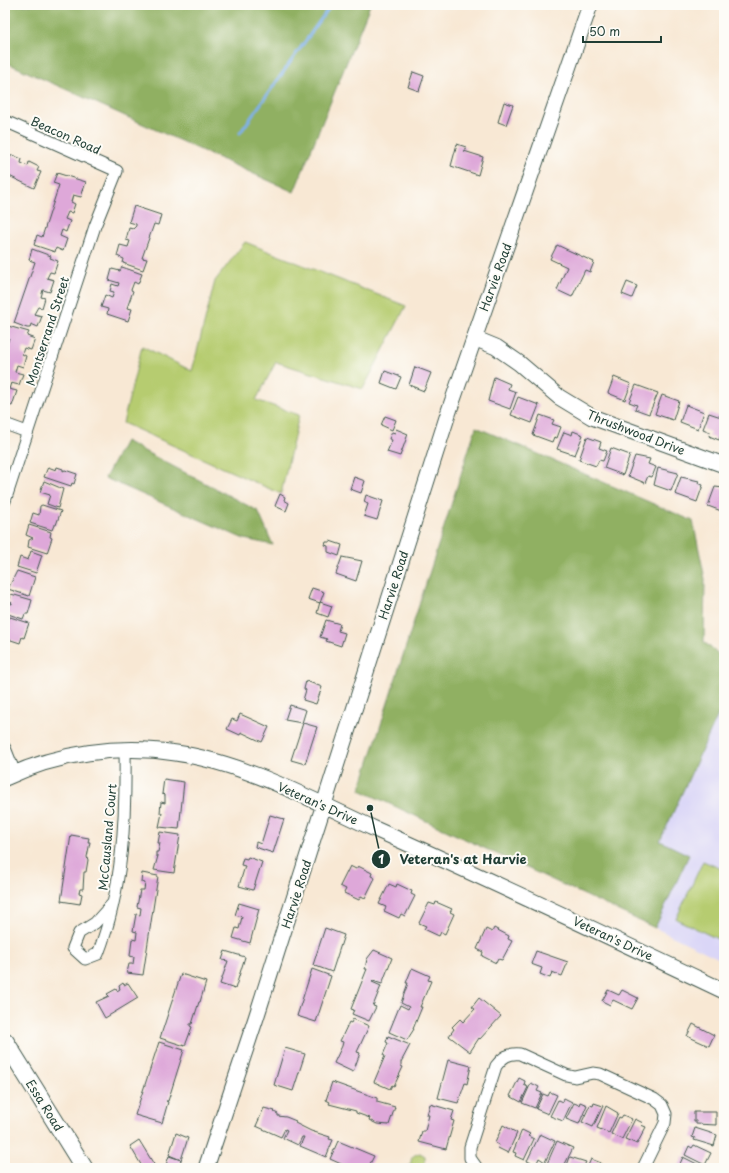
<svg xmlns="http://www.w3.org/2000/svg" width="729" height="1173" font-family="'Playpen Sans',sans-serif">
<style>
.built{fill:#dad6f7}
.green{fill:#b6cc70;stroke:#6a8452}
.forest{fill:#90b062;stroke:#58764b}
.lines{fill:none;stroke-linecap:round;stroke-linejoin:round}
.stream{stroke:#7fb1eb;stroke-width:3}
.building{fill:#dea8d9}
.street-casing{stroke:#40574c;stroke-width:13}
.secondary-casing{stroke:#40574c;stroke-width:17}
.primary-casing{stroke:#40574c;stroke-width:19}
.street{stroke:#fff;stroke-width:11}
.secondary{stroke:#fff;stroke-width:15}
.primary{stroke:#fff;stroke-width:17}
.labels{text-anchor:middle;dominant-baseline:central;stroke-width:4;stroke-linejoin:round;paint-order:stroke}
.street-label{font-size:12px;fill:#1f3d34;stroke:#fdfcf7}
.leader{fill:none;stroke:#1f3d34;stroke-width:1.5}
.callout-dot{fill:#1f3d34;stroke:#fdfcf7;stroke-width:1.5}
.mark-label{font-size:12px;text-anchor:middle;font-weight:bold;fill:#fff}
.callout-label{font-size:13px;text-anchor:middle;font-weight:bold;fill:#1f3d34;stroke:#fdfcf7;stroke-width:4;stroke-linejoin:round;paint-order:stroke}
</style>
<rect width="100%" height="100%" fill="#fdfcf7"/>
<filter id="ink" filterUnits="userSpaceOnUse"><feTurbulence type="fractalNoise" baseFrequency=".025" numOctaves="2"/><feDisplacementMap in="SourceGraphic" scale="8" xChannelSelector="R" yChannelSelector="G"/><feConvolveMatrix kernelMatrix="1 2 1 2 8 2 1 2 1" color-interpolation-filters="sRGB"/></filter>
<filter id="wash" filterUnits="userSpaceOnUse"><feTurbulence type="fractalNoise" baseFrequency=".012" numOctaves="4" result="noise"/><feDisplacementMap in="SourceGraphic" scale="16" xChannelSelector="R" yChannelSelector="G"/><feGaussianBlur stdDeviation="0.9" result="paint"/><feColorMatrix in="noise" values="0 0 0 0 0 0 0 0 0 0 0 0 0 0 0 0 0 1.4 0 .05"/><feComposite in="paint" operator="in"/></filter>
<g filter="url(#wash)">
<rect width="100%" height="100%" fill="#f8e8d4"/>
<path class="built" d="M724,702V961L655,928L689,856L660,841Z"/>
<path class="green" d="M245,242L406,306L363,389L276,362L256,400L299,415L281,494L123,423L142,346L192,371L215,281Z
M703,861L724,870V942L676,919Z
M420,1153L425,1156V1165L422,1168H405L411,1163C411,1156 414,1155 420,1153Z"/>
<path class="forest" d="M5,5H370L294,192L5,62Z
M476,427L693,521L705,579L704,642L724,659V702L660,841L689,855L655,928L360,790Z
M125,441L258,511L273,545L244,539L105,478Z"/>
<g class="lines">
<path class="stream" d="M240,133L331,5"/>
</g>
<g id="blocks">
<path class="building" d="M413,72L424,76L419,91L408,87Z
M504,102L513,105L506,125L498,122Z
M457,144L466,147L464,151L483,157L478,175L451,166Z
M12,155L22,159L21,163L28,166L29,162L39,167L37,171L41,172L34,188L5,174V156L10,158Z
M57,173L86,182L81,197L73,195L71,202L75,204L72,213L68,212L65,219L70,221L66,232L62,230L60,236L67,239L63,251L56,248L55,252L34,245L37,235L42,237L59,185L53,183Z
M134,206L161,215L158,225L154,224L142,258L147,259L143,270L123,263L124,259L117,256L120,245L128,247L130,241L126,240L129,228L133,229L136,226V224L129,222Z
M557,245L594,262L590,272L585,270L572,297L557,290L567,267L550,259Z
M32,249L51,256L50,258L58,261L54,273L50,272L47,278L54,280L50,292L43,290L41,297L45,298L42,308L38,307L34,314L42,316L38,327L31,324L30,328H27L14,323L35,262L29,260Z
M122,267L142,274L138,284L134,282L131,290L133,291L127,308L132,309L128,321L107,314L108,309L101,307L105,295L112,298L114,292L110,291L112,284L118,286L119,283L109,280L112,269L120,271Z
M627,282L637,286L632,298L622,294Z
M8,326L29,332L27,336L35,339L31,350L24,348L22,354L26,356L23,367L17,365L15,372L23,374L19,385L11,383L9,389L17,391L12,406L5,404V350L9,338L5,335Z
M415,367L431,373L424,391L409,385Z
M385,371L401,377L396,389L381,383Z
M494,377L510,384L508,389L516,392L510,409L488,401Z
M614,377L631,384L625,400L608,393Z
M636,385L658,393L649,414L635,409L637,405L629,402Z
M662,395L679,401L673,420L655,414Z
M518,397L539,405L532,423L511,415Z
M686,405L704,412L698,429L680,422Z
M709,413L724,418V427L719,440L709,436L710,432L703,429Z
M540,415L554,420L552,424L561,427L557,438L554,437L552,442L533,435Z
M385,416L396,420L392,430L381,425Z
M396,429L408,434L400,456L387,452L392,440L389,439L392,432L395,433Z
M573,431L583,435L575,455L557,449L564,432L572,435Z
M587,437L601,442L599,448L607,451L603,461L599,460L596,466L579,460Z
M611,448L630,455L623,475L604,468Z
M635,456L650,459L648,464L656,467L652,477L648,476L645,483L628,476Z
M48,467L56,470L57,467L63,469V471L65,470L77,474L74,484L72,483L71,486L44,477Z
M658,468L678,473L671,491L654,485Z
M354,477L365,481L361,493L350,489Z
M681,477L699,481L698,483L703,485L697,502L675,494Z
M44,481L63,489L58,508L47,504L50,495L40,492Z
M715,487L724,488V512L708,506Z
M280,494L285,497L284,500L289,503L286,511L275,506Z
M366,495L383,501L377,520L364,516L368,504L364,502Z
M42,505L61,511L56,525H54L52,530L30,523L33,513L39,515L40,506Z
M29,525L51,532L50,537L52,538L47,553L28,547L29,540L33,538L26,535Z
M330,541L342,545L339,556L328,552V546L325,545L326,542H329Z
M31,551L42,555L36,573L17,567L20,557L28,560Z
M342,557L362,561L356,581L336,574Z
M17,571L35,577L29,596L8,589Z
M312,588L324,592L320,603L308,599Z
M11,594L32,600L28,614H25L23,619L5,613V602L12,604V603L9,601Z
M320,602L332,606L328,617L317,613Z
M10,617L29,623L24,638L22,637L20,643L5,638V626L9,628L6,623Z
M326,620L340,624L338,631L345,633L341,646L326,641L327,639L320,637Z
M306,681L322,687L316,704L303,700L306,690L304,689Z
M290,705L306,710L302,723L285,720Z
M240,714L269,727L262,742L241,732L240,735L227,729L232,719L237,721Z
M303,723L317,727L305,764L291,760Z
M164,779L184,782L179,829L159,827L162,813H160L161,802L165,803V795L162,794Z
M270,815L284,819L273,853L255,847L256,842L261,844Z
M160,832L180,835L174,873L154,870L158,856H156V852H158L160,843H158Z
M71,835L89,838L88,842H90L87,857L88,860L86,872H84L83,889H80L79,893L82,894L80,904L61,901Z
M248,857L262,862L253,890L239,886L245,866L241,865L243,858L247,859Z
M350,866L356,869L358,866L372,873L371,876L375,878L365,898L361,896L359,900L344,893L346,889L340,886Z
M142,873L158,876L143,975L127,973L129,964H133L134,957L130,956L132,939L136,940L137,932L133,931L136,914L140,915L141,908L137,907L140,890H144L145,883L141,882Z
M389,884L396,887L397,884L412,891L411,894L415,896L405,916L401,914L399,918L384,911L386,907L379,904Z
M436,902L452,909L450,912L454,914L445,934L441,932L439,936L424,929L426,926L419,923L429,903L435,905Z
M239,903L259,909L250,943L233,938L236,928L239,929L242,917L235,915Z
M325,928L344,935L332,972L313,965Z
M494,928L509,936L508,939L512,941L502,960L498,959L496,963L482,956L483,952L477,949L486,929L492,932Z
M374,950L392,958L382,984L373,981L372,982L381,986L373,1006L376,1007L369,1021L352,1014L354,1010L351,1009L367,969H365L367,959Z
M225,951L245,957L235,989L220,984L228,961L222,960Z
M536,951L568,962L562,976L552,972L550,978L540,974L542,968L531,964Z
M412,968L430,976L428,980L431,981L420,1007H422L413,1029H414L407,1040L389,1032L400,1005L408,1009L409,1007L401,1003L408,983H406Z
M312,969L331,976L316,1022L297,1016Z
M181,974L206,982L200,1002H199L192,1024H190V1026L192,1027L185,1046L160,1038Z
M123,983L124,985L128,983L138,998L105,1018L96,1002L109,996L107,994L116,989L117,991L120,989L119,986Z
M608,990L619,995L622,990L638,998L632,1009L613,1000L610,1005L602,1001Z
M479,998L501,1016L480,1039L479,1038L470,1052L449,1036L454,1029L452,1027L460,1019L463,1022L475,1009L472,1007Z
M353,1019L369,1026L357,1052L360,1053L353,1072L334,1063L342,1046L343,1042L340,1041L349,1022L351,1023Z
M693,1024L714,1035L709,1046L687,1036Z
M388,1036L410,1045L401,1062V1066L403,1067L394,1086L392,1085L390,1089L374,1082L385,1056L383,1055L388,1043L386,1042Z
M159,1042L184,1050L168,1101H166L168,1102L162,1123L135,1115Z
M285,1048L305,1054L293,1091L274,1085Z
M448,1060L471,1066L467,1084L465,1083L458,1103L438,1098Z
M519,1078L525,1081L524,1085L528,1087L521,1102L510,1096Z
M332,1082L377,1098V1102L395,1107L389,1125L377,1124L369,1120L370,1118L356,1113V1111L329,1104L330,1102L326,1100Z
M531,1083L539,1087L537,1091L542,1093L535,1108L522,1103Z
M550,1092L557,1095L548,1114L536,1109L543,1094L548,1096Z
M564,1098L572,1102L563,1121L550,1116L558,1100L562,1102Z
M580,1102L587,1105L579,1124L566,1119L574,1103L579,1105Z
M594,1103L603,1106L593,1127L582,1122L590,1105L593,1106Z
M430,1104L454,1111L451,1120L454,1121L446,1149L419,1142L422,1131H425L429,1115H427Z
M606,1106L618,1113L609,1133L597,1128Z
M264,1108L275,1111L274,1112L278,1114V1116L286,1117L296,1121L295,1123L311,1131L330,1137L329,1139L333,1140L326,1157L300,1146L304,1137H302L298,1145L283,1138L287,1130L285,1129L281,1137L256,1126Z
M694,1112H716V1125L696,1124V1121H694Z
M623,1115L632,1119L622,1139L611,1134L619,1117L621,1118Z
M635,1119L643,1123L641,1125L646,1127L637,1144L625,1139Z
M503,1125L517,1133L508,1153L498,1148L499,1145L495,1143Z
M695,1128L717,1135L714,1146L694,1140L695,1138L692,1137Z
M522,1130L530,1134L528,1136L534,1139L524,1160L515,1156L516,1153L513,1152Z
M176,1133L188,1138L181,1160L169,1155Z
M540,1134L555,1141L545,1162L539,1158L536,1165L527,1161Z
M139,1140L155,1166L151,1168H143L130,1146Z
M338,1141L374,1156L368,1168H350L330,1159Z
M557,1141L573,1148L563,1168H551L546,1166Z
M694,1145L711,1153L705,1165L685,1155L689,1146L692,1148Z
M169,1156L181,1160L179,1168H165Z
M570,1157L586,1162L583,1168H566Z
M683,1157L703,1167L702,1168H681L679,1166Z
M591,1159L601,1163L599,1166L603,1168H587Z"/>
</g>
</g>
<g filter="url(#ink)">
<use href="#blocks" fill-opacity="0" stroke="#40574c" stroke-width="1"/>
<g class="lines">
<defs>
<path id="street" d="M5,121L117,171L95,226L5,501
M5,424L27,432
M5,748L15,773
M113,903L95,923L79,933L73,948L85,959L98,954C123,889 126,818 125,750
M477,1168L470,1158V1147L496,1066C503,1057 508,1053 520,1054L566,1075L575,1077L593,1073L600,1074L654,1099L662,1105L666,1114L665,1123L643,1168"/>
<path id="secondary" d="M474,338L496,347L519,363L559,397L592,417L724,465
M5,778C57,753 119,744 176,753C245,763 312,800 375,829C492,881 608,936 724,991
M206,1168L256,1018L449,411L590,5"/>
<path id="primary" d="M5,1041L84,1168"/>
</defs>
<use href="#street" class="street-casing"/>
<use href="#secondary" class="secondary-casing"/>
<use href="#primary" class="primary-casing"/>
<use href="#street" class="street"/>
<use href="#secondary" class="secondary"/>
<use href="#primary" class="primary"/>
</g>
</g>
<g class="labels">
<g class="street-label">
<text transform="translate(66 135) rotate(24)">Beacon Road</text>
<text transform="translate(495 277) rotate(-70)">Harvie Road</text>
<text transform="translate(47 331) rotate(-72)">Montserrand Street</text>
<text transform="translate(636 432) rotate(21)">Thrushwood Drive</text>
<text transform="translate(393 585) rotate(-72)">Harvie Road</text>
<text transform="translate(318 803) rotate(24)">Veteran's Drive</text>
<text transform="translate(107 837) rotate(-85)">McCausland Court</text>
<text transform="translate(296 894) rotate(-72)">Harvie Road</text>
<text transform="translate(613 938) rotate(25)">Veteran's Drive</text>
<text transform="translate(45 1105) rotate(58)">Essa Road</text>
</g>
</g>
<path class="leader" d="M370 808L381 859"/>
<g class="callout-dot">
<circle cx="370" cy="808" r="4"/>
<circle cx="381" cy="859" r="10"/>
</g>
<g class="mark-label">
<text x="381" y="864">1</text>
</g>
<g class="callout-label">
<text x="463" y="864">Veteran's at Harvie</text>
</g>
<rect width="729" height="1173" fill="none" stroke="#fdfcf7" stroke-width="20"/>
<path d="M583 36v6h78v-6" fill="none" stroke="#1f3d34" stroke-width="2"/>
<text x="589" y="36" font-size="12" fill="#1f3d34" stroke="#fdfcf7" stroke-width="3" paint-order="stroke">50 m</text>
</svg>
